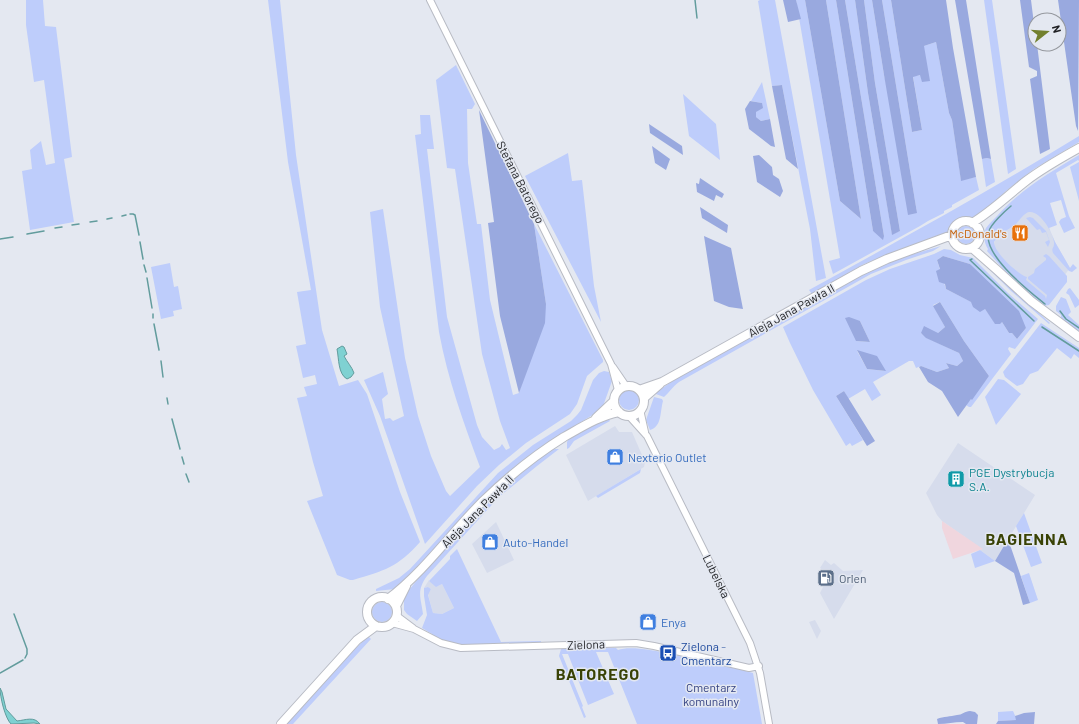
<svg xmlns="http://www.w3.org/2000/svg" width="1079" height="724" font-family="Barlow,sans-serif">
<style>
.built{fill:#d6dcec}
.industrial{fill:#f0d6de}
.green{fill:#becdfb;fill-rule:evenodd}
.forest{fill:#99a9df}
.water{fill:#7fd1d2;stroke:#629c9d}
.lines{fill:none;stroke-linecap:round;stroke-linejoin:round}
.stream{stroke:#629c9d;stroke-width:1.5}
.minor-casing{stroke:#b8bbc4;stroke-width:8}
.major-casing{stroke:#b8bbc4;stroke-width:10}
.minor{stroke:#fff;stroke-width:6}
.major{stroke:#fff;stroke-width:8}
.labels{text-anchor:middle;dominant-baseline:central;stroke-width:3;stroke-linejoin:round;paint-order:stroke}
.street-label{font-size:12px;fill:#1e1f22;stroke:#e4e8f1}
.food-label{font-size:12px;fill:#c56008;stroke:#e4e8f1;text-anchor:end}
.shop-label{font-size:12px;fill:#366cbe;stroke:#e4e8f1;text-anchor:start}
.culture-label{font-size:12px;fill:#0d838f;stroke:#e4e8f1;text-anchor:start}
.service-label{font-size:12px;fill:#4e5e75;stroke:#e4e8f1;text-anchor:start}
.transit-label{font-size:12px;fill:#164399;stroke:#e4e8f1;text-anchor:start}
.park-label{font-size:12px;fill:#334182;stroke:#e4e8f1}
.district-label{font-size:16px;font-weight:bold;letter-spacing:1px;fill:#394205;stroke:#e4e8f1}
</style>
<rect width="100%" height="100%" fill="#e4e8f1"/>
<path class="built" d="M1028,204L1047,223L1055,242L1070,268L1046,300L1012,270L993,248L996,235Z
M615,426L619,432H632L645,462L644,467L588,501L566,455Z
M958,443L1035,495L995,561L980,550L982,549L942,521L937,515L926,493Z
M496,522L514,560L487,573L472,544Z
M825,560L831,565L834,563L843,571L863,570L834,619L820,593L824,585L817,578L823,570L820,568Z
M429,580V581L438,586L442,584L454,608L442,614L433,613L428,594L431,589L428,587L424,588Z
M815,620L821,631L817,639L809,622Z"/>
<path class="industrial" d="M942,521L983,549L953,559L942,528Z"/>
<path class="green" d="M26,0H43L45,26L56,27L72,157L64,159L74,222L30,230L22,171L32,169L30,150L41,141L46,165L55,163L44,80L34,82L26,25Z
M268,0H280L296,155L322,330L339,386L358,380L367,394L400,492L420,542C398,567 384,571 353,580H350L337,575L307,501L323,496L313,462L297,398L307,396L304,387L317,384L315,375L303,378L296,346L306,344L297,292L311,290L288,162Z
M760,0H775L826,278L816,281L810,229L782,85L772,86L758,1Z
M796,0H805L840,201L861,219L826,0H836L873,231L884,236L845,0H855L868,93L892,234L900,231L875,83L864,0H872L884,75L917,213L882,0H891L912,132L922,130L913,76L921,75L924,46L936,42L949,113L952,120L961,180L976,177L979,190L952,205V207L944,211V213L928,221L920,226L833,274L829,261L840,258Z
M984,0H992L1016,169L1008,174Z
M456,65L475,104L472,109H467L468,163L477,224H481L490,300L513,395L519,393L546,304L534,224L603,360V362L587,376L577,404L570,414L526,443L499,465L477,486L425,544L380,416L364,380L383,372L388,394L382,399L385,419L390,418L393,421L404,416L380,307L370,212L383,209L405,358L418,416L431,456L446,491L450,496L480,467C463,421 448,380 439,332L415,135L421,134L420,115H430L434,149H427L447,317L477,425L482,437L494,450L500,447L502,444L506,450L510,448L500,421L482,354L455,169L447,168L436,80Z
M762,82L770,119L761,121L756,117V112L762,103L751,101Z
M683,94L716,124L720,160L689,136Z
M1079,136V142L1034,169L1006,191L978,217C971,220 965,218 959,221C953,224 951,231 946,235L912,245L864,264L812,294L809,290C900,240 991,190 1079,136Z
M568,153L572,181L582,180L594,286L601,322L525,176Z
M1079,155V161L1078,160L1056,173L1069,216L1075,228L1064,233L1059,222L1061,219L1066,217L1061,200L1050,203L1057,225L1049,228L1055,242L1070,268L1073,264L1077,268L1072,272L1069,271L1053,253C1051,248 1054,248 1054,244C1055,235 1040,210 1029,212C1024,213 1019,221 1015,225C1008,230 999,233 994,242C994,252 1017,274 1027,277L1026,280L1045,296L1046,299L1047,295L1028,279V277L1034,273L1035,269L1046,260V258L1043,256L1046,254L1049,256L1067,276V282L1049,305L1044,306L1015,282L987,251L988,249C984,243 983,234 986,228C989,224 993,220 997,216C1020,190 1049,173 1079,155Z
M987,158L991,159L995,182L986,187L982,159Z
M1079,162V201L1070,167Z
M1030,217L1033,218L1046,231L1050,242L1048,247L1045,242L1049,240L1046,232L1042,233L1040,229L1037,230L1026,218Z
M957 235a9 9 0 1 1 18 0a9 9 0 1 1-18 0Z
M941,246L933,251L906,260L871,274L679,382C673,386 669,393 664,397L656,394L655,393L677,378L867,272L900,258Z
M944,249L951,250L960,255L973,258L1008,293L1038,319L1015,349L1009,347L1008,349L1011,354L971,407H969L966,405L989,376L964,341L940,302L933,305L945,327L938,333H921L927,338L959,353L963,361L957,366L946,363L949,368L937,372L921,366L916,368L913,361H909L873,382L881,395L872,401L865,389L848,399L844,391L836,396L863,440L852,446L850,443L846,446L813,390L790,343L783,327L866,280L890,269L934,254ZM943,256L970,264L1026,328L1017,339L1012,333H1009L1002,322L995,323L985,309L946,289L937,260ZM860,321L870,342H869L856,341ZM857,351L885,371L867,369Z
M979,259L1050,323L1049,324L1011,291Z
M170,263L174,287L178,286L182,309L173,311L174,316L161,319L151,267Z
M1070,288L1079,300V305L1075,308L1069,295L1066,293L1068,289Z
M1061,297L1066,299L1071,312L1068,315L1079,325V332L1061,318V315L1056,311V306Z
M1041,323L1079,348V358L1074,354L1071,359L1057,348L1038,371L1030,374L1023,384L1017,386L1005,377L1003,372Z
M604,371L609,372L612,381L602,409L554,439L395,589L376,591V589L399,578L410,569L498,473L533,445L571,421L577,415L581,410L593,380L599,373Z
M998,379L1004,380L1021,394L996,425L985,397Z
M619 400a10 10 0 1 1 20 0a10 10 0 1 1-20 0Z
M654,397L662,399L663,401C660,411 662,427 650,430L646,420Z
M608,418L610,421L574,441L569,448L567,449V442L569,438Z
M555,449H559L537,466L499,497L427,576C416,591 421,598 423,614L417,621L407,614L404,610V596L427,568L483,507L523,470L551,450Z
M641,469L640,473L598,498L596,496Z
M1024,513L1042,563L1031,567L1016,526Z
M457,549L501,642L541,641V643L465,645L443,641L432,635V634L422,628L427,615L424,596V588L428,587L431,589L428,595L433,613L442,614L454,608L442,584L436,587L429,581L450,559V556Z
M980,550L995,561L975,568L971,554Z
M1029,573L1038,600L1030,603L1021,576Z
M372 612a10 10 0 1 1 20 0a10 10 0 1 1-20 0Z
M368,636L371,639L293,724H286L346,658Z
M616,648L618,650C636,643 685,658 705,662C721,666 737,668 753,673L762,724H637L608,652H596L614,694L588,705L568,654H562L583,706L582,707L586,717L584,718L559,656L561,649Z
M1013,711L1017,720L998,721V712Z"/>
<path class="forest" d="M783,0H796L801,19L788,22Z
M805,0H826L861,219L840,201Z
M836,0H845L884,236L883,240L873,231Z
M855,0H864L875,83L900,231L892,235L868,93Z
M872,0H882L917,213L908,215L884,75Z
M891,0H946L953,48L976,177L961,181L952,120L949,113L936,42L924,46L930,81L922,82L920,75L913,77L922,130L912,132Z
M955,0H966L991,159L987,158L982,159Z
M1020,0H1031L1035,32V44H1037L1050,149L1040,154L1030,79L1037,76V71L1029,67Z
M1058,0H1079L1078,131L1076,126Z
M782,85L798,169L786,159L772,86Z
M750,101L762,103L763,108L756,112V117L761,121L770,119L775,147L771,146L749,129L745,109Z
M479,110L534,224L546,304L545,323L519,393L500,316L488,223L494,222Z
M649,124L682,146L683,155L650,133Z
M652,146L670,159L666,170L655,163Z
M759,155L772,167L773,175L779,179L783,191L780,197L757,182L753,156Z
M700,178L724,194L722,198L716,195L714,201L697,192L696,183L699,184Z
M700,207L728,225L727,233L702,218Z
M704,236L731,248L743,309L729,307L714,301Z
M943,256L970,264L1019,311L1026,328L1017,339L1012,333H1009L1002,322L1000,324H995L985,309L980,312L973,307L971,302L946,289L945,284L939,282L936,271L940,269L937,260Z
M940,302L964,341L989,376L972,400L971,399L958,417L942,391L928,382L919,367L921,366L937,372L949,368L946,363L957,366L963,361L959,353L926,338L921,333L924,326L938,333L945,327L933,306Z
M849,317L860,321L870,342L856,341L845,318Z
M857,350L877,356L886,371L867,369Z
M844,391L875,441L867,446L836,396Z
M1008,539L1030,603L1023,605L1014,573L995,561Z
M970,711L975,712L978,715L977,724H966L963,722C954,722 947,724 938,724L937,719C944,716 950,717 957,715C962,715 965,711 970,711Z
M1035,712L1034,724H996L998,721L1016,720L1015,716L1024,713Z"/>
<path class="water" d="M342,346L344,347L347,354L344,356C347,362 352,367 354,373L351,377L347,379C338,374 339,359 337,349Z
M0,688L2,692L6,709L17,721C26,720 34,716 40,724L34,723L11,724C5,718 0,697 0,688Z"/>
<g class="lines">
<path class="stream" d="M695,0L697,18
M1011,206C1005,211 991,224 989,231C981,254 1029,291 1045,304
M130,214H133L135,215L139,235
M122,216L126,215
M107,219L112,218
M90,222L97,221
M72,225L79,224
M55,228L62,227
M27,234L44,231
M0,239L13,237
M140,242L143,259
M972,259L970,260L1034,321
M144,265L146,272
M147,278L152,308
M1060,311L1066,319L1079,328
M153,314V318
M154,324L159,350
M1042,327L1079,351
M161,361L163,377
M167,398L168,404
M172,419L180,449
M182,457L184,464
M186,474L189,482
M14,614L27,649V654L25,658
M0,673L23,660"/>
<defs>
<path id="minor" d="M430,0L602,346L611,364L618,390
M613,367L626,386
M641,410V414L645,432
M629,416L647,436L750,643L760,673L769,724
M397,616L413,628
M392,623L414,629L441,643L461,648L636,643L654,646L749,668L759,666"/>
<path id="major" d="M952 235a14 14 0 1 1 28 0a14 14 0 1 1-28 0Z
M972,223C992,211 1008,195 1026,181C1043,168 1061,158 1079,148
M972,248L997,270L1031,301L1079,337
M614 401a15 15 0 1 1 30 0a15 15 0 1 1-30 0Z
M639,390L662,382L861,271L887,259L952,235
M644,398L660,384
M596,418L614,401
M367 612a15 15 0 1 1 30 0a15 15 0 1 1-30 0Z
M388,599C425,571 451,533 483,501C508,477 535,455 564,437C582,427 599,416 619,412
M396,606L406,586
M281,724L357,640L376,626"/>
</defs>
<use href="#minor" class="minor-casing"/>
<use href="#major" class="major-casing"/>
<use href="#minor" class="minor"/>
<use href="#major" class="major"/>
</g>
<defs>
<symbol id="restaurant-square" viewBox="-11 -11 22 22"><rect x="-9" y="-9" width="18" height="18" rx="4" fill="#e8710a" stroke="#e4e8f1"/><path d="M-5-6h1v4h1v-4h1v4h1v-4h1v5L-1.5 .5V6h-2V.5L-5-1ZM5-6V6H3V1.5H1.5Q1.5-4 5-6Z" fill="#fff"/></symbol>
<symbol id="shop-square" viewBox="-11 -11 22 22"><rect x="-9" y="-9" width="18" height="18" rx="4" fill="#3f7fe0" stroke="#e4e8f1"/><path d="M-5-2.5h2.3a2.7 3.5 0 0 1 5.4 0H5L5.5 6h-11ZM-1.5-2.5h3a1.5 2.3 0 0 0-3 0Z" fill="#fff"/></symbol>
<symbol id="building-square" viewBox="-11 -11 22 22"><rect x="-9" y="-9" width="18" height="18" rx="4" fill="#0f9aa8" stroke="#e4e8f1"/><path d="M-4-6H4V6H1V3H-1V6H-4ZM-2.5-4.3h1.7v1.8h-1.7ZM.8-4.3h1.7v1.8H.8ZM-2.5-1h1.7V.8h-1.7ZM.8-1h1.7V.8H.8Z" fill="#fff"/></symbol>
<symbol id="fuel-square" viewBox="-11 -11 22 22"><rect x="-9" y="-9" width="18" height="18" rx="4" fill="#5c6f8a" stroke="#e4e8f1"/><path d="M-5.5-6h7V0h2V4h1.3V-2.5L3-4.5l.8-.8L6-3V5H2.5V1h-1V6h-7ZM-4.2-4.7v3.2H.2V-4.7Z" fill="#fff"/></symbol>
<symbol id="bus-square" viewBox="-11 -11 22 22"><rect x="-9" y="-9" width="18" height="18" rx="4" fill="#1a4fb4" stroke="#e4e8f1"/><path d="M-5-6H5V4H4V6H2V4H-2V6H-4V4H-5ZM-3.5-4V0h7V-4ZM-3.5 1.2v1.5H-2V1.2ZM2 1.2v1.5H3.5V1.2Z" fill="#fff"/></symbol>
</defs>
<g fill-rule="evenodd">
<use href="#restaurant-square" x="1010" y="223" width="20" height="20"/>
<use href="#shop-square" x="605" y="447" width="20" height="20"/>
<use href="#building-square" x="946" y="469" width="20" height="20"/>
<use href="#shop-square" x="480" y="532" width="20" height="20"/>
<use href="#fuel-square" x="816" y="568" width="20" height="20"/>
<use href="#shop-square" x="638" y="612" width="20" height="20"/>
<use href="#bus-square" x="658" y="643" width="20" height="20"/>
</g>
<g class="labels">
<g class="street-label">
<text transform="translate(521 182) rotate(63)">Stefana Batorego</text>
<text transform="translate(791 310) rotate(-29)">Aleja Jana Pawła II</text>
<text transform="translate(477 511) rotate(-45)">Aleja Jana Pawła II</text>
<text transform="translate(717 576) rotate(64)">Lubelska</text>
<text transform="translate(586 644) rotate(-2)">Zielona</text>
</g>
<g class="food-label">
<text x="1007" y="233">McDonald's</text>
</g>
<g class="shop-label">
<text x="628" y="457">Nexterio Outlet</text>
<text x="503" y="542">Auto-Handel</text>
<text x="661" y="622">Enya</text>
</g>
<g class="culture-label">
<text x="969" y="472">PGE Dystrybucja<tspan x="969" dy="14">S.A.</tspan></text>
</g>
<g class="service-label">
<text x="839" y="578">Orlen</text>
</g>
<g class="transit-label">
<text x="681" y="646">Zielona -<tspan x="681" dy="14">Cmentarz</tspan></text>
</g>
<g class="park-label">
<text x="711" y="687">Cmentarz<tspan x="711" dy="14">komunalny</tspan></text>
</g>
<g class="district-label">
<text x="1027" y="538">BAGIENNA</text>
<text x="598" y="673">BATOREGO</text>
</g>
</g>
<g transform="translate(1047 32) rotate(73)"><circle r="19" fill="#e4e8f1" stroke="#95989e"/>
<path d="M0-3L7 15L0 10L-7 15Z" fill="#72802e"/>
<text y="-6" font-size="11" font-weight="bold" text-anchor="middle" fill="#1e1f22">N</text>
</g>
</svg>
